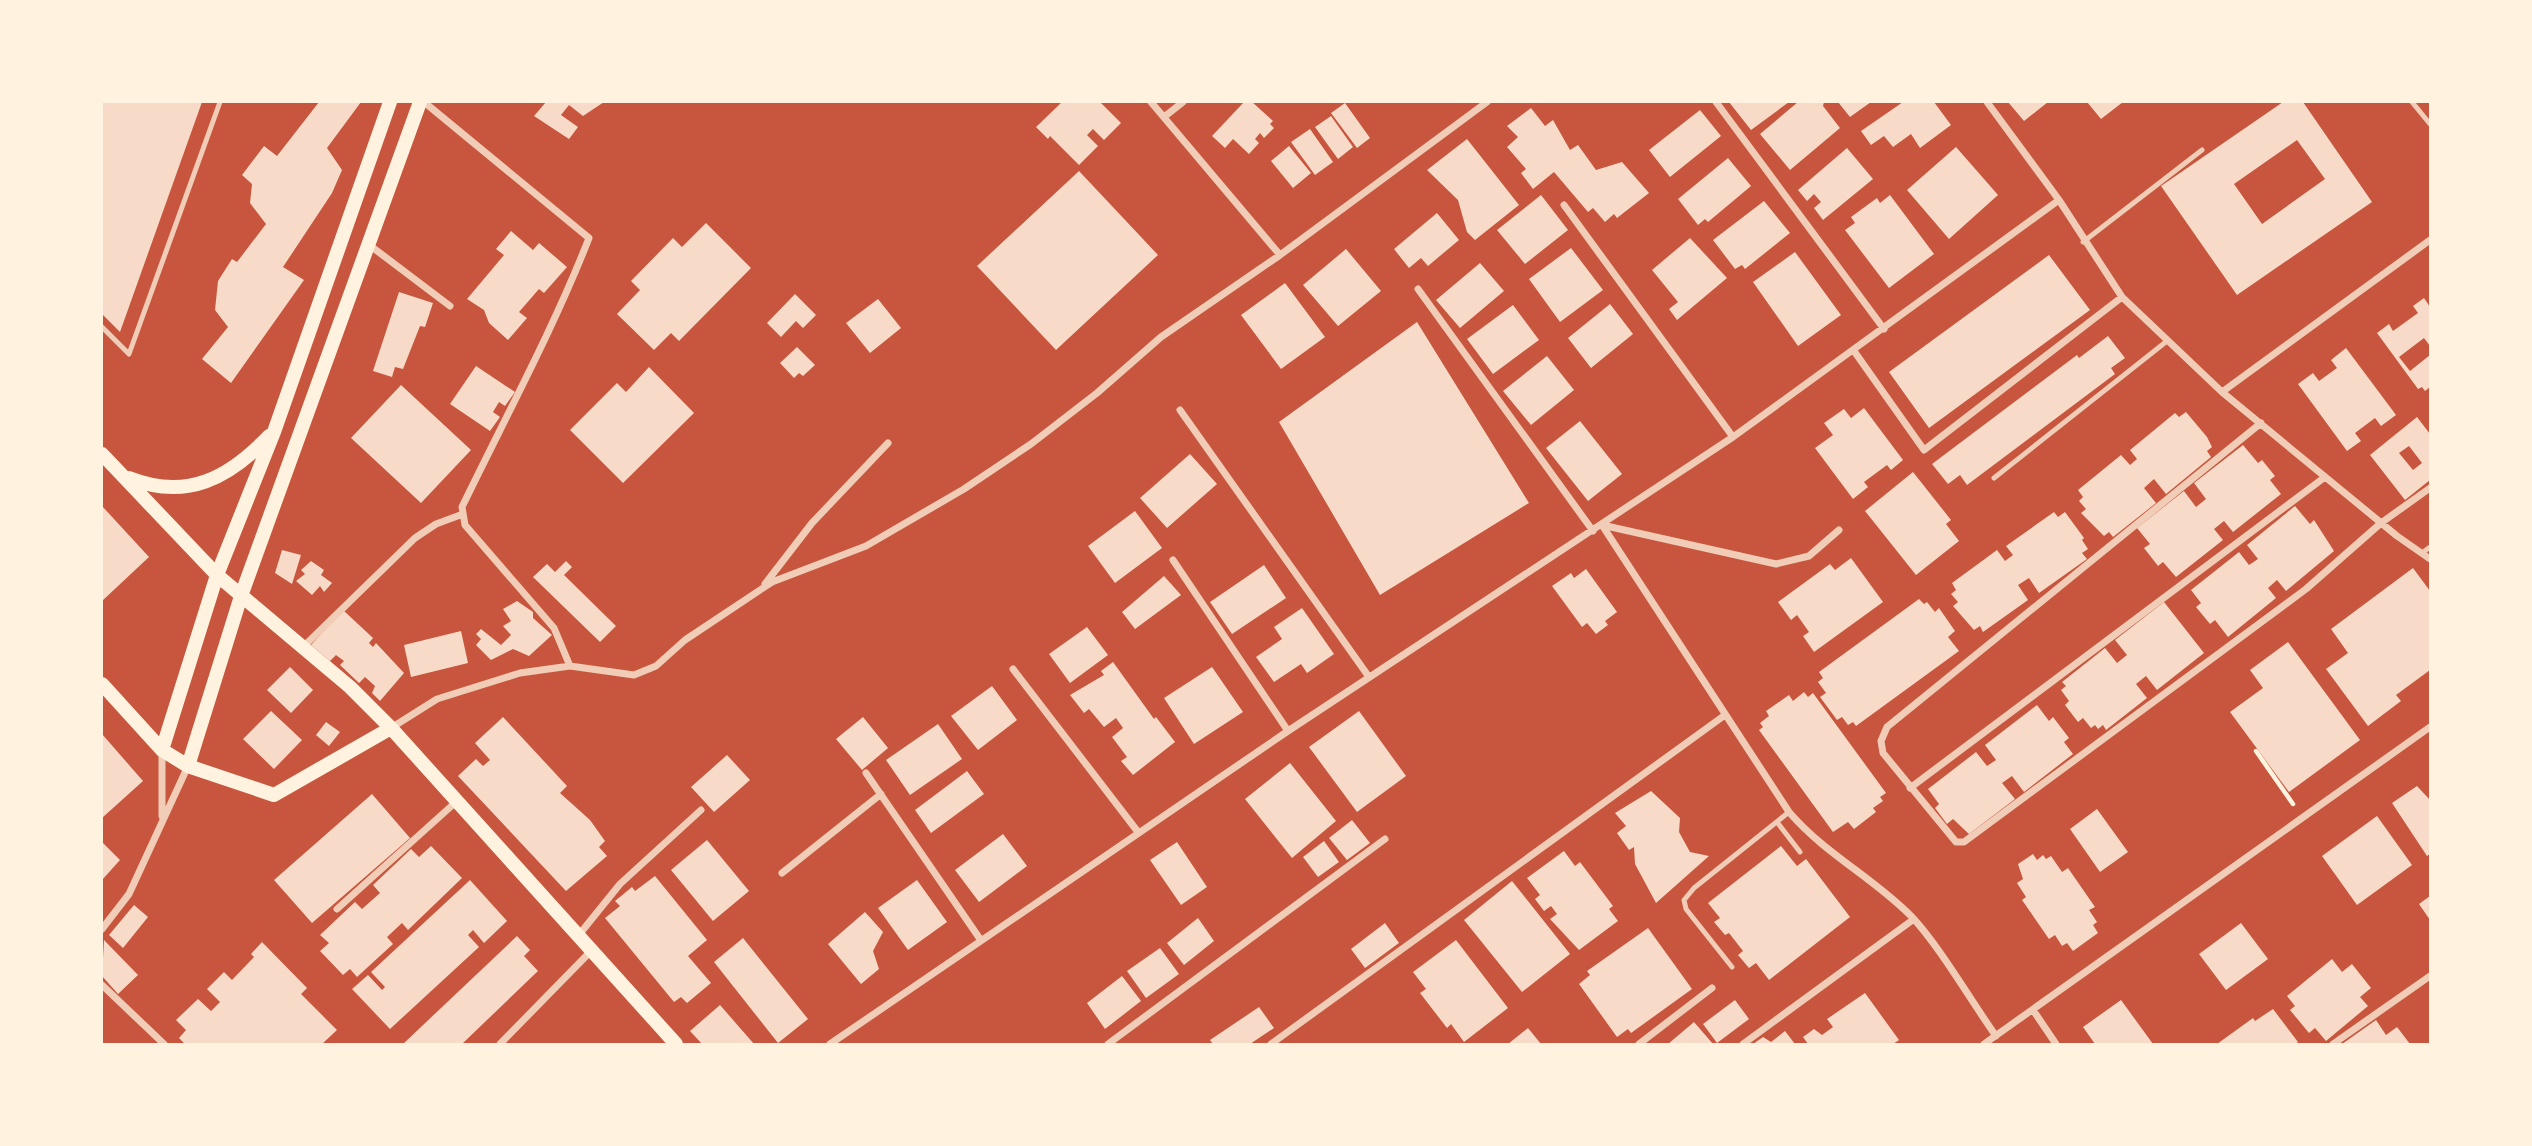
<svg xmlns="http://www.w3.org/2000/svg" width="2532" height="1146" font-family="'Alegreya Sans',sans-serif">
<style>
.building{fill:#f7dbc8;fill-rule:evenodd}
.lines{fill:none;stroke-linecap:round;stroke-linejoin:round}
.path{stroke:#fff3e0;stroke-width:4.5}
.service{stroke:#f1ccb7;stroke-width:5}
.minor{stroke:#f1ccb7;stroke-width:7}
.secondary{stroke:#fff3e0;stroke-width:14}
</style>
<rect width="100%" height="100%" fill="#c8553d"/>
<path class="building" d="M102,102H202L120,332L102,314Z
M319,102H361L327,148L342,170L332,193L283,267L304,280L231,383L202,359L228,327L215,310L218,281L232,259L237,262L266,224L250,203L252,184L242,175L264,146L277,156Z
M546,102H604L583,116L569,105L561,115L578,127L569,139L534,116Z
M1062,102H1100L1121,123L1104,140L1093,129L1087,135L1098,146L1079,165L1050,136L1048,139L1036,127Z
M1244,102H1252L1273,121L1270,124L1274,128L1264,138L1260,133L1255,139L1259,143L1249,154L1233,139L1225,148L1212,136Z
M1729,102H1789L1751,130Z
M1798,102H1824L1823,106L1840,128L1790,170L1760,134Z
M1838,102H1871L1850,117Z
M1903,102H1934L1951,125L1920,148L1911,134L1893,147L1884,136L1871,145L1861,131Z
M2008,102H2048L2024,121Z
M2087,102H2123L2101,119Z
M2283,102H2303L2372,202L2237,295L2161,186ZM2297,140L2325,179L2262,224L2234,184Z
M1345,103L1370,138L1357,148L1331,113Z
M1531,108L1545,126L1553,120L1570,150L1578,145L1596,170L1622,162L1649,193L1617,218L1614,214L1605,222L1593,208L1588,212L1554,172L1533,189L1521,173L1526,169L1507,147L1518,137L1507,126Z
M1700,110L1721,136L1670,177L1649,150Z
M1331,116L1353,147L1338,159L1315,127Z
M1310,129L1333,162L1315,175L1291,142Z
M1467,139L1519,205L1475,240L1467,232L1458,200L1427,170Z
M1289,146L1311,173L1293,188L1271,161Z
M1956,147L1998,195L1949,239L1907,190Z
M1847,148L1873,179L1823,220L1814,208L1821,202L1814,194L1807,201L1798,190Z
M1728,158L1751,186L1708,222L1705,219L1698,225L1678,199Z
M1079,171L1158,255L1056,350L977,266Z
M1541,195L1568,230L1525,264L1497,230Z
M1890,195L1934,254L1889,288L1845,230L1855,223L1851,217L1877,198L1880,203Z
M1764,201L1790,233L1745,269L1742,265L1735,269L1713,240Z
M1437,213L1459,240L1428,266L1421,258L1409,268L1394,249Z
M706,223L751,268L679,341L671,333L654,350L617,314L640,290L631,281L673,238L682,247Z
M511,231L533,250L539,243L567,267L544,293L539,289L519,312L527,318L508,340L489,323L484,310L467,299L504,255L496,249Z
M1690,238L1727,278L1677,320L1669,309L1678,302L1652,270Z
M1571,248L1603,290L1560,322L1529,279Z
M1346,249L1381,291L1338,326L1303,285Z
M1795,252L1841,315L1798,346L1753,282Z
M2049,255L2090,310L1929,428L1889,372Z
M1480,263L1504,291L1460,328L1436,300Z
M1285,283L1325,337L1281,369L1241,315Z
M399,292L433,303L425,327L420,326L403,369L395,367L392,377L373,371Z
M795,294L816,315L803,328L796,321L781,337L767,323Z
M2424,298L2430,307V346L2424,338L2399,357L2410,371L2430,355V387L2425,391L2422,387L2418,389L2377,333L2389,324L2393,331L2418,313L2413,306Z
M878,299L901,328L870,353L846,323Z
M1610,304L1633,334L1591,368L1568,338Z
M1513,305L1539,340L1493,374L1467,339Z
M1417,322L1529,503L1380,595L1279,422Z
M2108,336L2125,358L2111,368L2115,374L1967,485L1960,475L1948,484L1932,464L2077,355L2079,358Z
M797,347L815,365L803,376L799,373L794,378L780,363Z
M2346,348L2396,415L2381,426L2375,418L2355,433L2361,441L2347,451L2298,384L2313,373L2319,381L2337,368L2331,360Z
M1547,356L1574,390L1531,425L1503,391Z
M476,366L515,392L505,406L499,402L493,412L500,417L490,431L450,404Z
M649,367L694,413L623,483L570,430L617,383L626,392Z
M401,385L471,450L421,503L351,438Z
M1864,408L1903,460L1891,470L1887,465L1864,482L1868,487L1853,499L1815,448L1833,435L1824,423L1844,409L1851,418Z
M2186,412L2207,437L2212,447L2207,451L2211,457L2166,494L2154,479L2144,488L2156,503L2113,537L2109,532L2104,536L2081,513L2086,509L2079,501L2083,497L2078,490L2121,455L2130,465L2137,459L2130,450L2175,413L2179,417Z
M2417,417L2430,434V480L2405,500L2370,455ZM2409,446L2422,463L2413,470L2399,453Z
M1580,421L1622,474L1588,501L1546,448Z
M2243,445L2258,463L2262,460L2275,476L2270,480L2281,494L2233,532L2224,521L2214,529L2223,540L2176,577L2163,562L2158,566L2144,548L2150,544L2137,528L2184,491L2196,507L2206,499L2194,483Z
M1190,454L1217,484L1167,528L1140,498Z
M1913,472L1951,520L1946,524L1959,541L1916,575L1865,511Z
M102,506L149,557L102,601Z
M2295,506L2310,524L2314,520L2334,551L2286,591L2277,580L2268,588L2276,598L2228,637L2215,620L2210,624L2196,607L2201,603L2191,590L2239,552L2249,565L2258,559L2247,545Z
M1135,511L1162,548L1115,583L1088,546Z
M2054,512L2058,517L2065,512L2084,538L2082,540L2088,549L2082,553L2087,559L2039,593L2029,578L2018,585L2028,600L1983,632L1980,626L1974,630L1953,606L1958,602L1951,594L1956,590L1952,583L1997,550L2005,561L2013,555L2006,546Z
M282,550L301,555L292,584L275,573Z
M1851,558L1883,602L1814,652L1803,636L1809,632L1797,615L1791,620L1778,602L1830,564L1835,570Z
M311,561L324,570L321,575L332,583L324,592L320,586L312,595L296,581L305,574L301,570Z
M566,561L572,567L564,575L616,626L600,642L533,577L547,564L555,572Z
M1264,565L1286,598L1232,634L1210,602Z
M2413,568L2430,591V670L2396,695L2401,701L2368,726L2326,669L2348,653L2331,629Z
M1586,569L1617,612L1605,621L1608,625L1596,634L1587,623L1582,627L1552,586L1571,573L1574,578Z
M1164,576L1181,595L1135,629L1122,612Z
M1919,599L1924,604L1927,602L1935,612L1939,608L1955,631L1948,637L1959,651L1856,726L1853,722L1848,725L1842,717L1837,720L1820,697L1826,693L1818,682L1823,678L1819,672Z
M517,601L533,612V618L552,635L529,656L513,649L491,660L476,645L481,639L476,634L481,629L501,645L511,635L503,626L511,621L503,609Z
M2164,602L2204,653L2157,690L2146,676L2136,684L2147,698L2106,730L2103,725L2098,729L2095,725L2091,728L2083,718L2078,722L2065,705L2069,701L2061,690L2066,686L2062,682L2105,648L2117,663L2127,655L2115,640Z
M1302,608L1334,654L1307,673L1301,664L1274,682L1256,657L1282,639L1274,627Z
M343,610L373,638L369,643L373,647L376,643L404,673L380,701L372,693L375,686L365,677L359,683L340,665L344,661L336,655L330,661L311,645Z
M1087,627L1108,655L1070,683L1049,654Z
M461,631L468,663L411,677L404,645Z
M2288,642L2360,740L2289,792L2230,712L2263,688L2250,670Z
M1113,662L1154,719L1156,717L1175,742L1133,775L1121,761L1127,757L1112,737L1123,728L1116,718L1104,727L1089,709L1084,713L1070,695L1104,675L1101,671Z
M290,667L313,690L291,713L267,690Z
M1212,667L1243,712L1194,744L1164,698Z
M992,686L1017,720L978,750L951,716Z
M1804,692L1808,697L1813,693L1886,793L1880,797L1883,801L1873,808L1876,812L1854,829L1848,822L1833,832L1759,730L1763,727L1760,723L1769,716L1766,711L1789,695L1793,701Z
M2037,705L2049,721L2053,717L2069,738L2064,742L2073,754L2024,792L2012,776L2002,783L2015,799L1969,834L1953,819L1947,824L1935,808L1939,804L1928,789L1976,752L1987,766L1996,760L1985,745Z
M271,711L302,740L274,769L243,739Z
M1359,711L1406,776L1357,812L1309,747Z
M503,717L567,786L560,793L590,820L605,841L599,847L607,856L566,891L458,776L476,759L483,766L490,760L475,743Z
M863,717L888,748L862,770L836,739Z
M326,722L340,732L329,746L316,735Z
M938,724L962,759L910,795L886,760Z
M102,734L143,781L102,818Z
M727,755L750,780L714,812L691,787Z
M1290,763L1336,821L1292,858L1245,799Z
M967,771L984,794L931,833L915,810Z
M2417,786L2430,800V854L2427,856L2392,803Z
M1651,791L1680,818L1679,832L1690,852L1709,856L1656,903L1635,864L1634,847L1629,850L1617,833L1626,826L1615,813Z
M372,794L410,838L312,923L274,880Z
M2097,809L2128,852L2100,872L2070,829Z
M2377,816L2412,865L2357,905L2322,856Z
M1352,820L1370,843L1347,860L1329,838Z
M1003,834L1027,866L979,902L955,870Z
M707,840L749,891L713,921L671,870Z
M1324,841L1339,862L1318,877L1303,857Z
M102,842L120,860L102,880Z
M1177,842L1207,887L1181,905L1150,860Z
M431,846L462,878L408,930L402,923L387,937L393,944L357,977L350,969L343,975L320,951L329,943L320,935L355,902L362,909L380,893L373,885L411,849L419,857Z
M1781,846L1797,866L1806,859L1850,917L1769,980L1756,963L1749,968L1738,955L1743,951L1729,933L1725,935L1714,922L1720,918L1708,903Z
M1564,851L1575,866L1580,862L1613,906L1609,909L1618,921L1579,950L1550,919L1557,914L1551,906L1544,911L1535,899L1540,895L1527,878Z
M2033,854L2037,860L2043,855L2046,859L2051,856L2062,872L2068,868L2095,907L2089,910L2097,922L2093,925L2098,933L2073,951L2067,943L2062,946L2055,935L2049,939L2022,900L2026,897L2017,883L2023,879L2018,864Z
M655,876L707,940L688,956L711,983L687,1003L681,997L674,1002L605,918L620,906L615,901L632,887L635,891Z
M470,880L507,921L484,943L473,930L468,935L479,947L390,1029L352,989L368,975L382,990L385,987L371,972Z
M917,880L947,922L908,950L878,908Z
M1512,881L1570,954L1522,992L1464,920Z
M2430,896V920L2419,904Z
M134,905L148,917L123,948L109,935Z
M865,912L883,932L873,951L879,969L861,984L828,944Z
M1198,918L1214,941L1184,965L1167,943Z
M1385,923L1399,943L1365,968L1351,949Z
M2241,923L2268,959L2226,990L2199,954Z
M1648,928L1692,989L1631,1033L1628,1029L1617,1037L1579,984L1590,975L1587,971Z
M517,936L530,950L524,956L538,971L462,1044H403Z
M743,938L808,1019L778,1043L714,962Z
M104,940L138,975L118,994L102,976Z
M1456,940L1508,1008L1464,1042L1451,1024L1447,1028L1420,993L1426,989L1413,972Z
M262,942L307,988L301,994L337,1030L322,1044H185L179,1038L186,1030L176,1020L198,999L211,1011L220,1002L207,989L224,972L232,980L254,957L251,954Z
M1160,948L1179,974L1146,998L1127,971Z
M2332,959L2342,972L2352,964L2371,988L2360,997L2368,1006L2326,1041L2315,1028L2309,1033L2290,1010L2295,1006L2287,996Z
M1122,976L1141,1001L1105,1029L1087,1003Z
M1865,993L1899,1040L1893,1044H1808L1803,1037L1814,1029L1822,1035L1833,1027L1827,1019Z
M1735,1000L1749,1019L1717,1043L1703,1024Z
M2121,1000L2153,1044H2095L2083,1027Z
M720,1005L754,1044H702L690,1031Z
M1259,1007L1274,1028L1250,1044H1213L1210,1040Z
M2273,1009L2298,1042L2295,1044H2217L2253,1018L2255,1021Z
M2376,1020L2386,1035L2397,1027L2410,1044H2342Z
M1694,1022L1713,1044H1668Z
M1528,1028L1541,1044H1508Z
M1785,1031L1795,1044H1753L1763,1037L1771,1042Z"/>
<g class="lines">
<path class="path" d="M2256,751L2293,804"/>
<path class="service" d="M2412,102L2430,124
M2083,242L2202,150
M102,327L129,354L220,102
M1994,478L2167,341
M2422,553L2430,547
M1777,822L1800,852
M1732,967L1686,909L1684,900L1694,888L1789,812"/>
<path class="minor" d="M424,102L589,238C553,330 505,418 462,507L465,525L554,628L570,666
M1151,102L1280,255
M1716,102L1884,329
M1987,102L2059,200L2122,297L2222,392L2397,536L2430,559
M1164,117L1183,102
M1564,205L1733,437
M368,244L450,306
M1418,289L1593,531
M1854,351L1924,450L2122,297
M2222,392L2430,240
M1180,410L1369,677
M2261,423L1887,727L1881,741L1883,753L1956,842H1964L2306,589L2381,523L2430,488
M1602,525L1789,812C1825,854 1874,878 1912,917C1940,947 1971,1001 1996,1036
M1602,525L1776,564L1809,556L1839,530
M1173,560L1288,731
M765,584L812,523L888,443
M303,647L415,538L436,524L463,514
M1013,669L1138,832
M391,728L437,699L520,673L570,666L634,675L656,666L685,640L772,582L866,546L964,489L1031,444L1097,393L1161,337L1280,255L1487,102
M162,751V816
M866,773L980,939
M1910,788L2325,477
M782,873L881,794
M337,909L457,801
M102,929L129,894L188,766
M578,936L620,884L701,810
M102,985L164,1044
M2033,1010L2056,1044
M500,1044L591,951
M830,1044L1288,731L1733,437L2059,200
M1108,1044L1385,839
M1271,1044L1725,715
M1639,1044L1712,988
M1743,1044L1914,919
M1984,1044L2430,727
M2333,1044L2430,976"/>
<path class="secondary" d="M102,454L217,575L350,687L391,728L676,1044
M129,478C187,501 229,478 269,436
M102,684L162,750L188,766L274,795L391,728
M162,750L217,575L274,432L390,102
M188,766L241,596L420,102"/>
</g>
<rect width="2532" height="1146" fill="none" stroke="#fff3e0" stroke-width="206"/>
</svg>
